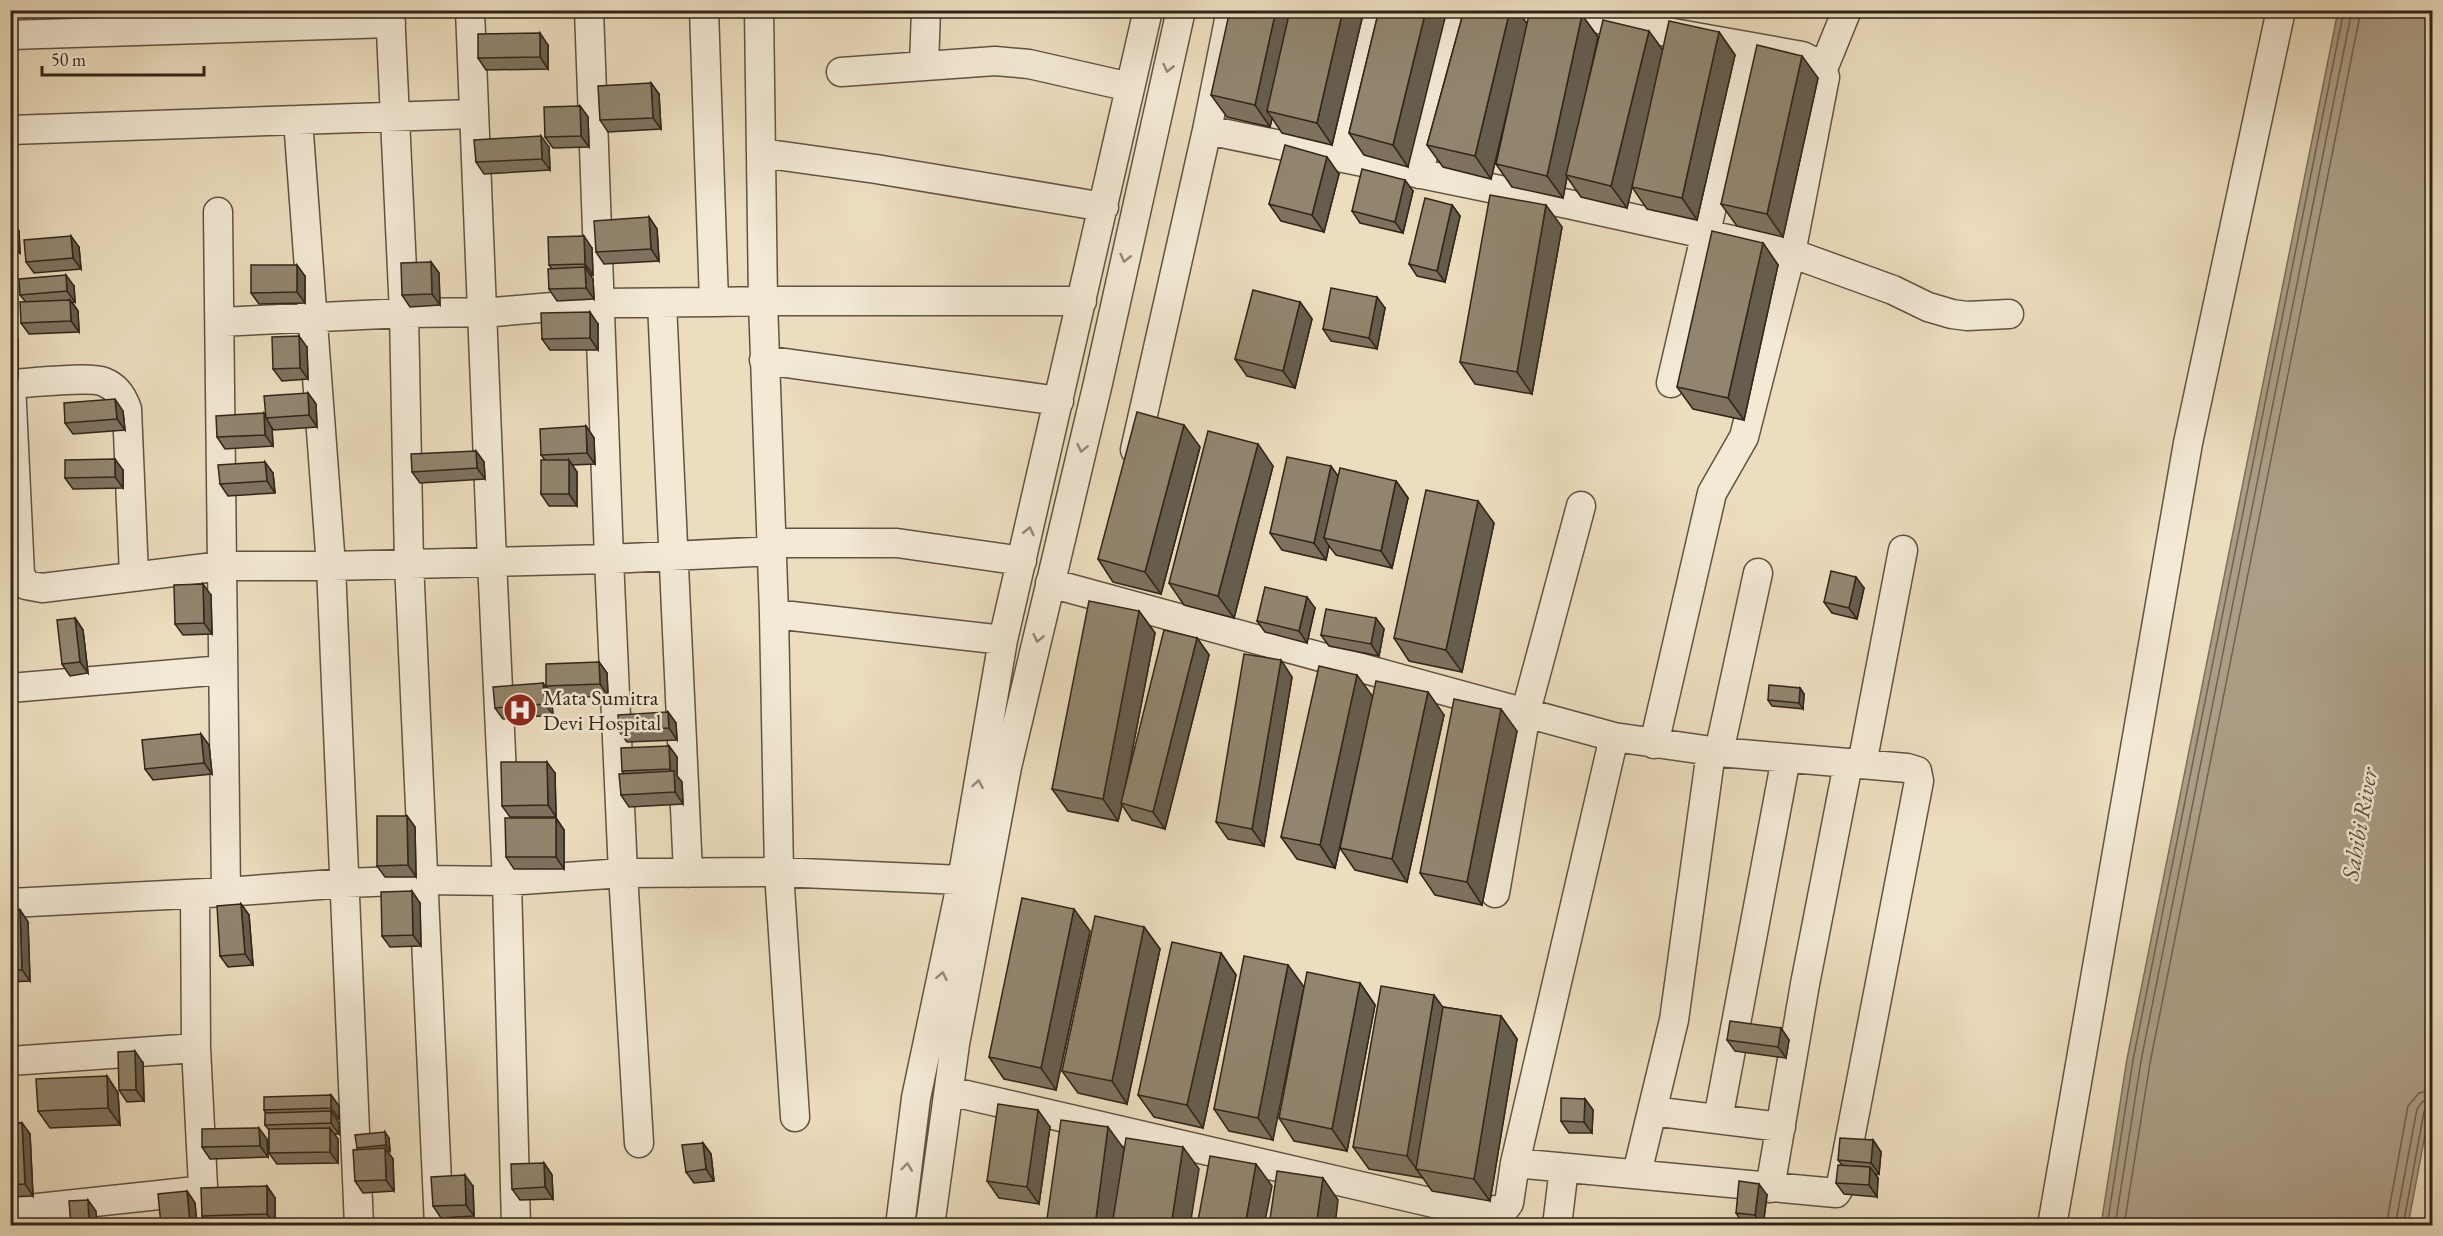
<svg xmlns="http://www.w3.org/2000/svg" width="2443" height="1236" font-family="'EB Garamond',serif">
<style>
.water{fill:#ac9e86;stroke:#7b6e5a;stroke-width:1.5}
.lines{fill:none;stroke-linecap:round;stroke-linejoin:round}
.shore{stroke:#6e6250;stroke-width:1.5}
.minor-casing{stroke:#605342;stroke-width:31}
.minor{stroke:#f3e9d5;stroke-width:28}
.wall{fill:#7e725f;stroke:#312519;stroke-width:1.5}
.shaded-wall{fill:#665d4e;stroke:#312519;stroke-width:1.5}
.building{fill:#92856f;stroke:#312519;stroke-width:1.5}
.oneway{stroke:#928777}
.labels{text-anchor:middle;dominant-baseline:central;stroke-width:5;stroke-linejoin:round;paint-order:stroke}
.poi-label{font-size:22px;fill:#312519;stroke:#f3e9d5;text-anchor:start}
.water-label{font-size:24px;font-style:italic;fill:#5c4f3f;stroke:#f3e9d5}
</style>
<rect width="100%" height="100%" fill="#ecddbe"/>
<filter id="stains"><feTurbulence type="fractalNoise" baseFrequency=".00333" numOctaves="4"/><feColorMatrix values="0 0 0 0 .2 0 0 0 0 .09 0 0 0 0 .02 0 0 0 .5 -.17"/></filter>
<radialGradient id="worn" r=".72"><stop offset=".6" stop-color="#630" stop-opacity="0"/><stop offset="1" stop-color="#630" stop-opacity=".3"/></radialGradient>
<path class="water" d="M2338,11H2432V1098L2408,1225H2101L2127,1059Z"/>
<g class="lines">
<path class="shore" d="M2107,1226L2133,1060L2344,10
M2115,1226L2141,1061L2352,10
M2124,1226L2150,1063L2361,10
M2386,1226L2408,1106L2419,1093L2432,1090
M2395,1226L2417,1109L2423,1101L2432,1099
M2403,1226L2424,1112L2427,1107L2432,1106"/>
<defs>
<path id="minor" d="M390,10L404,313L409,563L439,1226
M470,10L492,561L507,881L516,1226
M704,10L714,302L763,301L759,10
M1563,10L1611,22L1802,56L1821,65L1825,77L1791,253L1744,437L1712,493L1654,744
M10,35L391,23
M924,65L926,10
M1823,69L1847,10
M841,72L995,61L1029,64L1130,87
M298,120L331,566L359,1226
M10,130L473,114
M1207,130L1568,204L1791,253L1893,290L1928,307L1952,314L1967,316L2009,314
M762,153L876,169L1104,207
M1344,158L1376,10
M1419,174L1454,10
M218,212L222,566H331L609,559L589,10
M662,303L688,873
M220,322L404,313L494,312L599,303L714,302
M764,360L1059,401
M1671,383L1749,47
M10,384C30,383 90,376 104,382C117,387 123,397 127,409L134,575
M11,384L20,574L26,585L42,588L222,566L226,892
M1135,450L1207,130L1231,10
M771,543H897L1022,561
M1050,583L1614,737L1719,752L1907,768L1917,771L1919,781L1841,1185L1836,1193L1515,1163L1614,737
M774,614L1003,640
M10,688L223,670
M1719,752L1758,573
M1862,764L1903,550
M1495,893L1527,707L1581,506
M195,894L196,1048L205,1226
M10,903L226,892L346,883L423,880L507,881L623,873L779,872L962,880L980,884
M10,1061L196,1048
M949,1091L1451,1207L1503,1211L1509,1203L1515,1163
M1652,1111L1781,1127
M795,1117L779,872L774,614L763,301H1082
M1718,1119L1786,758
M639,1143L623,873L609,559L772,551
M1637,1173L1674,1020L1711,752
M1770,1188L1805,984L1848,764
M10,1211L196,1191
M900,1226L916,1098L962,880L1003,640L1148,10
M930,1226L955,1044L1007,767L1098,383L1181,10
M1557,1226L1564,1168
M2052,1226L2188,443L2281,10"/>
</defs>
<use href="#minor" class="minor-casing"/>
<use href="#minor" class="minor"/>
</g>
<path class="wall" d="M1364,10L1332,145L1282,133L1272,118L1270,127L1227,117L1211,95Z
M1379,10L1408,167L1364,155L1349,133Z
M1464,10H1517L1527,24L1582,15L1598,37L1586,91L1663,50L1719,32L1735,55L1697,220L1647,209L1632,187L1627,208L1581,197L1567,177L1563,198L1512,187L1496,164L1517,68L1491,179L1443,167L1427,145Z
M548,45V69L486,70L478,58Z
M1818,78L1783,237L1737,226L1721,204Z
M651,83L659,94L661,129L608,132L600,120Z
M580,106L588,117L589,147L553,148L545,137Z
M549,147L550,170L484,174L476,162Z
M1339,174L1324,232L1281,221L1269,204Z
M1413,191L1403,233L1360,223L1352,211Z
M1452,205L1460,216L1445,282L1417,276L1409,264Z
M649,217L657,229L659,261L604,264L596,252Z
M10,219L19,231L20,253H10Z
M1562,227L1532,394L1475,384L1460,362Z
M1763,243L1778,265L1744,420L1693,409L1677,387Z
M79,247L81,269L34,273L26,262Z
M592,248L593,275H590L593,279L594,299L557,301L549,289L552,269L549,265Z
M431,262L439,273L440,305L410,307L402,295Z
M305,276V303L259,304L251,293Z
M74,286L75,302H72L78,311L79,332L29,334L21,323L25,301L20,295Z
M1300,302L1312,319L1295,388L1247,376L1235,359Z
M1385,308L1377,349L1331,341L1323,329Z
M10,313L14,318V331H13L18,339V378H10Z
M598,324V350H550L542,339Z
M307,347L308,379L282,381L273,369Z
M308,393L316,404L317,427L274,430L272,428L273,446L225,449L217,437L266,416Z
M123,411L125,430L73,434L65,423Z
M586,426L594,438L595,464L572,465L577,472V506H549L541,494L545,460L541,455Z
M1200,447L1161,594L1113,582L1098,559Z
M476,451L484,462L485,479L420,483L412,472Z
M1273,466L1234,618L1184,605L1169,583Z
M123,470V488L73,489L65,478Z
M273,473L275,493L228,496L220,484Z
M1338,477L1396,481L1408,498L1392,568L1336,555L1329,546L1326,560L1282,550L1270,533Z
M1494,523L1462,672L1409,661L1394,638Z
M1864,588L1857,619L1832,613L1824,602Z
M211,595L212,634L183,635L175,624Z
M1315,608L1307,643L1265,632L1257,621Z
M1139,611L1155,633L1127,778L1197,638L1209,655L1165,829L1132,820L1122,805L1118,821L1068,811L1052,789Z
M75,618L83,630L88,673L70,676L62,664Z
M1384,629L1379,656L1329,646L1321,635Z
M599,662L607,673L608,696L554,698L546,686Z
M1292,677L1264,846L1228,839L1216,822Z
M543,683L551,695L553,715L503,719L495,708Z
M1800,688L1804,694L1803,709L1772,706L1768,700Z
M1373,696L1444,715L1407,882L1355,870L1340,848L1347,815L1335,868L1297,859L1281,837Z
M668,712L676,723L677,740L627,742L619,731Z
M1517,731L1482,905L1435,895L1420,873Z
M209,745L212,774L153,780L145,769Z
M669,746L677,757V776L682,782L683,804L629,807L621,795L624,774L622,771Z
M555,773L556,817H510L502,806Z
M407,816L415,827L416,877H385L377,866Z
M556,818L564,830V869H514L506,857Z
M420,903L421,946L390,947L382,936Z
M241,904L249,915L253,965L228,967L220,956Z
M20,910L28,922L30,981L10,982V911Z
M1144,927L1160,949L1127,1104L1078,1093L1062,1071Z
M1090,931L1056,1090L1004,1079L989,1057Z
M1221,953L1236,975L1203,1128L1154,1117L1138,1095Z
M1288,965L1273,1140L1229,1131L1214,1109Z
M1360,983L1375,1005L1347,1151L1294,1141L1279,1118Z
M1443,1007L1501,1016L1517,1039L1490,1201L1432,1191L1423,1178L1369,1169L1353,1147Z
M1781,1028L1789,1040L1786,1058L1735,1051L1727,1040Z
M143,1063L144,1101L127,1102L119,1090Z
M107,1076L118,1093L120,1125L50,1128L38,1111Z
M331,1095L339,1106V1119H336L339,1123V1134H334L338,1139V1163L277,1164L269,1153V1130L265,1125L266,1113L264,1110Z
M10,1099L13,1102V1123H22L30,1134L33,1196L10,1197Z
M1585,1099L1593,1110L1592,1133H1569L1561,1121Z
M1050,1127L1039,1204L999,1198L987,1181Z
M389,1138L390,1151H387L393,1159L394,1191L363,1193L355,1181L358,1149L357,1148Z
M267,1139L268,1157L210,1159L202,1147Z
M1873,1140L1881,1152L1879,1174H1876L1878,1178L1877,1197L1844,1194L1836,1183L1842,1165L1838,1160Z
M703,1143L711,1154L714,1181L694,1183L686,1172Z
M544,1163L552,1175L553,1199L520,1200L512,1189Z
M267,1186L275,1198V1226H209L202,1216Z
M473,1186L474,1216L441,1218L433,1206Z
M187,1191L195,1203L197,1226H162Z
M1767,1195L1763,1226L1744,1225L1736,1213Z"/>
<path class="shaded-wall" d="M1276,10H1296L1267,111L1272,118L1270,127L1255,105Z
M1343,10H1364L1332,145L1317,123Z
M1426,10H1447L1408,167L1393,145Z
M1510,10H1517L1528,25L1491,179L1475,156Z
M1582,15L1598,37L1568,175H1566L1567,177L1563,198L1547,176Z
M1649,31L1665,53L1627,208L1611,186Z
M1719,32L1735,55L1697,220L1682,198Z
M540,33L548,45V69L540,57Z
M1802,56L1818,78L1783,237L1767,214Z
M651,83L659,94L661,129L653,118Z
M580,106L588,117L589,147L581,136Z
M541,136L549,147L550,170L542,159Z
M1327,157L1339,174L1324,232L1312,215Z
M1405,180L1413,191L1403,233L1395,222Z
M1452,205L1460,216L1445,282L1437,271Z
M1546,205L1562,227L1532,394L1517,372Z
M649,217L657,229L659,261L651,249Z
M11,219L19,231L20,253L12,242Z
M71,236L79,247L81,269L73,258Z
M584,236L592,248L593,275L585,264Z
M1763,243L1778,265L1744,420L1728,398Z
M431,262L439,273L440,305L432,294Z
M297,265L305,276V303L297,292Z
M585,267L593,279L594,299L586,288Z
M66,275L74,286L75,302L67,291Z
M1377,297L1385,308L1377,349L1369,338Z
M70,300L78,311L79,332L71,321Z
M1300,302L1312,319L1295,388L1283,371Z
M590,312L598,324V350L590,338Z
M10,313L14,318V331L10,325Z
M10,328L18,339V378L10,367Z
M299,336L307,347L308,379L300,368Z
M308,393L316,404L317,427L309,415Z
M115,399L123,411L125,430L117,419Z
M264,413L268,418H266L272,428L273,446L265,435Z
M1184,425L1200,447L1161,594L1145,572Z
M586,426L594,438L595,464L587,453Z
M1258,444L1273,466L1234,618L1218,596Z
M476,451L484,462L485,479L477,468Z
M115,459L123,470V488L115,477Z
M569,460L577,472V506L569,494Z
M265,462L273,473L275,493L267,481Z
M1331,466L1343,483L1324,538L1329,546L1326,560L1314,543Z
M1396,481L1408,498L1392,568L1381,551Z
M1478,501L1494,523L1462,672L1446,650Z
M1856,577L1864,588L1857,619L1849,608Z
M203,584L211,595L212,634L204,623Z
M1307,597L1315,608L1307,643L1299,631Z
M1139,611L1155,633L1122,804L1121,803L1122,805L1118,821L1103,799Z
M75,618L83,630L88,673L80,662Z
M1376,618L1384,629L1379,656L1371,644Z
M1197,638L1209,655L1165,829L1153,812Z
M1281,660L1292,677L1264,846L1252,829Z
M599,662L607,673L608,696L600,684Z
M1357,675L1373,697L1335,868L1320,845Z
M543,683L551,695L553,715L545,704Z
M1800,688L1804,694L1803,709L1799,703Z
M1428,692L1444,715L1407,882L1392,859Z
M1501,709L1517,731L1482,905L1467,882Z
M668,712L676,723L677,740L669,728Z
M201,734L209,745L212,774L204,763Z
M669,746L677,757V776L682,782L683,804L675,792L674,775L670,769Z
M547,762L555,773L556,817L548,805Z
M407,816L415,827L416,877L408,865Z
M556,818L564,830V869L556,857Z
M412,891L420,903L421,946L413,935Z
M241,904L249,915L253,965L245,954Z
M1074,909L1090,931L1056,1090L1041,1068Z
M20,910L28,922L30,981L22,970Z
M1144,927L1160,949L1127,1104L1112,1081Z
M1221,953L1236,975L1203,1128L1187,1105Z
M1288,965L1304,987L1273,1140L1258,1118Z
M1360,983L1375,1005L1347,1151L1332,1129Z
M1434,995L1450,1017L1416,1169L1423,1178L1407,1156Z
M1501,1016L1517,1039L1490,1201L1474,1179Z
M1781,1028L1789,1040L1786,1058L1778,1047Z
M135,1051L143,1063L144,1101L136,1090Z
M107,1076L118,1093L120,1125L108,1108Z
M331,1095L339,1106V1119L331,1108Z
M10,1099L13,1102L14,1131L10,1127Z
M1585,1099L1593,1110L1592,1133L1584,1122Z
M1038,1110L1050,1127L1039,1204L1027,1187Z
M331,1111L339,1123V1134L331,1123Z
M22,1123L30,1134L33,1196L25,1184Z
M1108,1127L1124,1149L1113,1226H1095Z
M259,1128L267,1139L268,1157L260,1146Z
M330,1128L338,1139V1163L330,1152Z
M385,1132L389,1138L390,1151L386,1145Z
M1873,1140L1881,1152L1879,1174L1871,1163Z
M703,1143L711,1154L714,1181L706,1169Z
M1183,1147L1199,1169L1190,1226H1171Z
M385,1148L393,1159L394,1191L386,1180Z
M544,1163L552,1175L553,1199L545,1187Z
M1256,1164L1272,1186L1264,1226H1245Z
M1870,1167L1878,1178L1877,1197L1869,1185Z
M465,1175L473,1186L474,1216L466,1205Z
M1323,1178L1338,1200L1335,1226H1316Z
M1759,1184L1767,1195L1763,1226H1762L1755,1215Z
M267,1186L275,1198V1226L267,1214Z
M187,1191L195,1203L197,1226H192L190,1223Z
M88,1200L96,1211L97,1226H89Z"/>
<path class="building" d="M1230,10H1276L1255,105L1211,95Z
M1290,10H1343L1317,123L1267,111Z
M1379,10H1426L1393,145L1349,133Z
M1464,10H1510L1475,156L1427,145Z
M1530,10H1562L1582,15L1547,176L1496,164Z
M1603,20L1649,31L1611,186L1566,175Z
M1669,21L1719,32L1682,198L1632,187Z
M540,33V57L478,58V34Z
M1757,45L1802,56L1767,214L1721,204Z
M651,83L653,118L600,120L598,86Z
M580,106L581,136L545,137L544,107Z
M541,136L542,159L476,162L474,140Z
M1285,145L1327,157L1312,215L1269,204Z
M1362,169L1405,180L1395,222L1352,211Z
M1490,195L1546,205L1517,372L1460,362Z
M1425,198L1452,205L1437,271L1409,264Z
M649,217L651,249L596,252L594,221Z
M10,219L12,242H10Z
M1712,231L1763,243L1728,398L1677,387Z
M71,236L73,258L26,262L24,240Z
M584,236L585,264L549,265L548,237Z
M431,262L432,294L402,295L401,263Z
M251,265H297V292L251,293Z
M585,267L586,288L549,289L548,269Z
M66,275L67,291L20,295L19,279Z
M1331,288L1377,297L1369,338L1323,329Z
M1253,290L1300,302L1283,371L1235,359Z
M70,300L71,321L21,323L20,302Z
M590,312V338L542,339L541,313Z
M299,336L300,368L273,369L272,337Z
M308,393L309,415L266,418L264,396Z
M115,399L117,419L65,423L64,403Z
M1137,412L1184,425L1145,572L1098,559Z
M264,413L265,435L217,437L216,416Z
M586,426L587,453L541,455L540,429Z
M1208,431L1258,444L1218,596L1169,583Z
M476,451L477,468L412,472L411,454Z
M1287,457L1331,466L1314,543L1270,533Z
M115,459V477L65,478V460Z
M541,460H569V494H541Z
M265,462L267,481L220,484L218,465Z
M1340,468L1396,481L1381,551L1324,538Z
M1426,490L1478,501L1446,650L1394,638Z
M1831,571L1856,577L1849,608L1824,602Z
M203,584L204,623L175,624L174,585Z
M1265,587L1307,597L1299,631L1257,621Z
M1089,601L1139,611L1103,799L1052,789Z
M1326,609L1376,618L1371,644L1321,635Z
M75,618L80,662L62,664L57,620Z
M1164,630L1197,638L1153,812L1121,803Z
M1244,654L1281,660L1252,829L1216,822Z
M599,662L600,684L546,686V664Z
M1319,666L1357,675L1320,845L1281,837Z
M1376,681L1428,692L1392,859L1340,848Z
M543,683L545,704L495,708L493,687Z
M1769,685L1800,688L1799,703L1768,700Z
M1454,699L1501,709L1467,882L1420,873Z
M668,712L669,728L619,731L618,715Z
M201,734L204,763L145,769L142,740Z
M669,746L670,769L622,771L621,748Z
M501,762H547L548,805L502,806Z
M674,771L675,792L621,795L619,774Z
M377,816H407L408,865L377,866Z
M505,818H556V857H506Z
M412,891L413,935L382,936L381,892Z
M1022,898L1074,909L1041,1068L989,1057Z
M241,904L245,954L220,956L217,906Z
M20,910L22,970H10V911Z
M1095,916L1144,927L1112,1081L1062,1071Z
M1172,942L1221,953L1187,1105L1138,1095Z
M1244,956L1288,965L1258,1118L1214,1109Z
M1307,972L1360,983L1332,1129L1279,1118Z
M1381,986L1434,995L1407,1156L1353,1147Z
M1443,1007L1501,1016L1474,1179L1416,1169Z
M1730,1021L1781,1028L1778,1047L1727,1040Z
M135,1051L136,1090H119L118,1052Z
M107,1076L108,1108L38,1111L36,1079Z
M331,1095V1108L264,1110V1097Z
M1561,1098L1585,1099L1584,1122L1561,1121Z
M998,1104L1038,1110L1027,1187L987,1181Z
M331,1111V1123L265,1125V1113Z
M1061,1120L1108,1127L1095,1226H1046Z
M10,1123H22L25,1184L10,1185Z
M259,1128L260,1146L202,1147V1129Z
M330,1128V1152L269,1153V1129Z
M385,1132L386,1145L357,1148L355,1135Z
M1126,1138L1183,1147L1171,1226H1112Z
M1840,1138L1873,1140L1871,1163L1838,1160Z
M703,1143L706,1169L686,1172L682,1145Z
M385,1148L386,1180L355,1181L353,1150Z
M1210,1156L1256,1164L1245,1226H1197Z
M544,1163L545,1187L512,1189L511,1164Z
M1838,1165L1870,1167L1869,1185L1836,1183Z
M1277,1171L1323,1178L1316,1226H1269Z
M465,1175L466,1205L433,1206L431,1177Z
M1739,1181L1759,1184L1755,1215L1736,1213Z
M267,1186V1214L202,1216L201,1188Z
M187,1191L190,1223L161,1225L158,1194Z
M88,1200L89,1226H71L69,1201Z"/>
<defs><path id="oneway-chevron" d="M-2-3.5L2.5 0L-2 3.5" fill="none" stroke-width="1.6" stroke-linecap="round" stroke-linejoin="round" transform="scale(1.5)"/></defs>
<g class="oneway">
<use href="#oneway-chevron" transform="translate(1168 68) rotate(103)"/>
<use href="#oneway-chevron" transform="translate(1125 258) rotate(103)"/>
<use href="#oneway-chevron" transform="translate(1082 448) rotate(103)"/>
<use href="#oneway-chevron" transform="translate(1029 531) rotate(-77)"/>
<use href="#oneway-chevron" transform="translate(1038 638) rotate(103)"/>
<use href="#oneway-chevron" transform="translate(978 784) rotate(-80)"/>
<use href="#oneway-chevron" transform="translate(942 976) rotate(-78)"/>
<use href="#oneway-chevron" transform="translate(907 1167) rotate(-83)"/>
</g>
<defs>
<symbol id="hospital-disc" viewBox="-11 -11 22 22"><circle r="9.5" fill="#8f2418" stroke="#f3e9d5"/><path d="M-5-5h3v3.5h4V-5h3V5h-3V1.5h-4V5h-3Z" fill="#fff"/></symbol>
</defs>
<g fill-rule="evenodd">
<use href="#hospital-disc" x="501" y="691" width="38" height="38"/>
</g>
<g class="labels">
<g class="poi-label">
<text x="543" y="697">Mata Sumitra<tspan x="543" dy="25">Devi Hospital</tspan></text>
</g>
<g class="water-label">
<text transform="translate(2359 824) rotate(-80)">Sahibi River</text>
</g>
</g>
<rect width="2443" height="1236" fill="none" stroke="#ecddbe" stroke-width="36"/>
<rect x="12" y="12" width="2419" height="1212" fill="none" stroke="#312519" stroke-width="3"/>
<rect x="18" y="18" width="2407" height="1200" fill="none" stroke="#312519" stroke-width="1.5"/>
<path d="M42 66v9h162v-9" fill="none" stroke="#312519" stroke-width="3"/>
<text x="51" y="66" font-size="18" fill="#312519" stroke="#f3e9d5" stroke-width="4.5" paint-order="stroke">50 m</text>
<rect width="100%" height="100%" filter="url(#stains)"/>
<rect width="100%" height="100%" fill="url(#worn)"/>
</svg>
